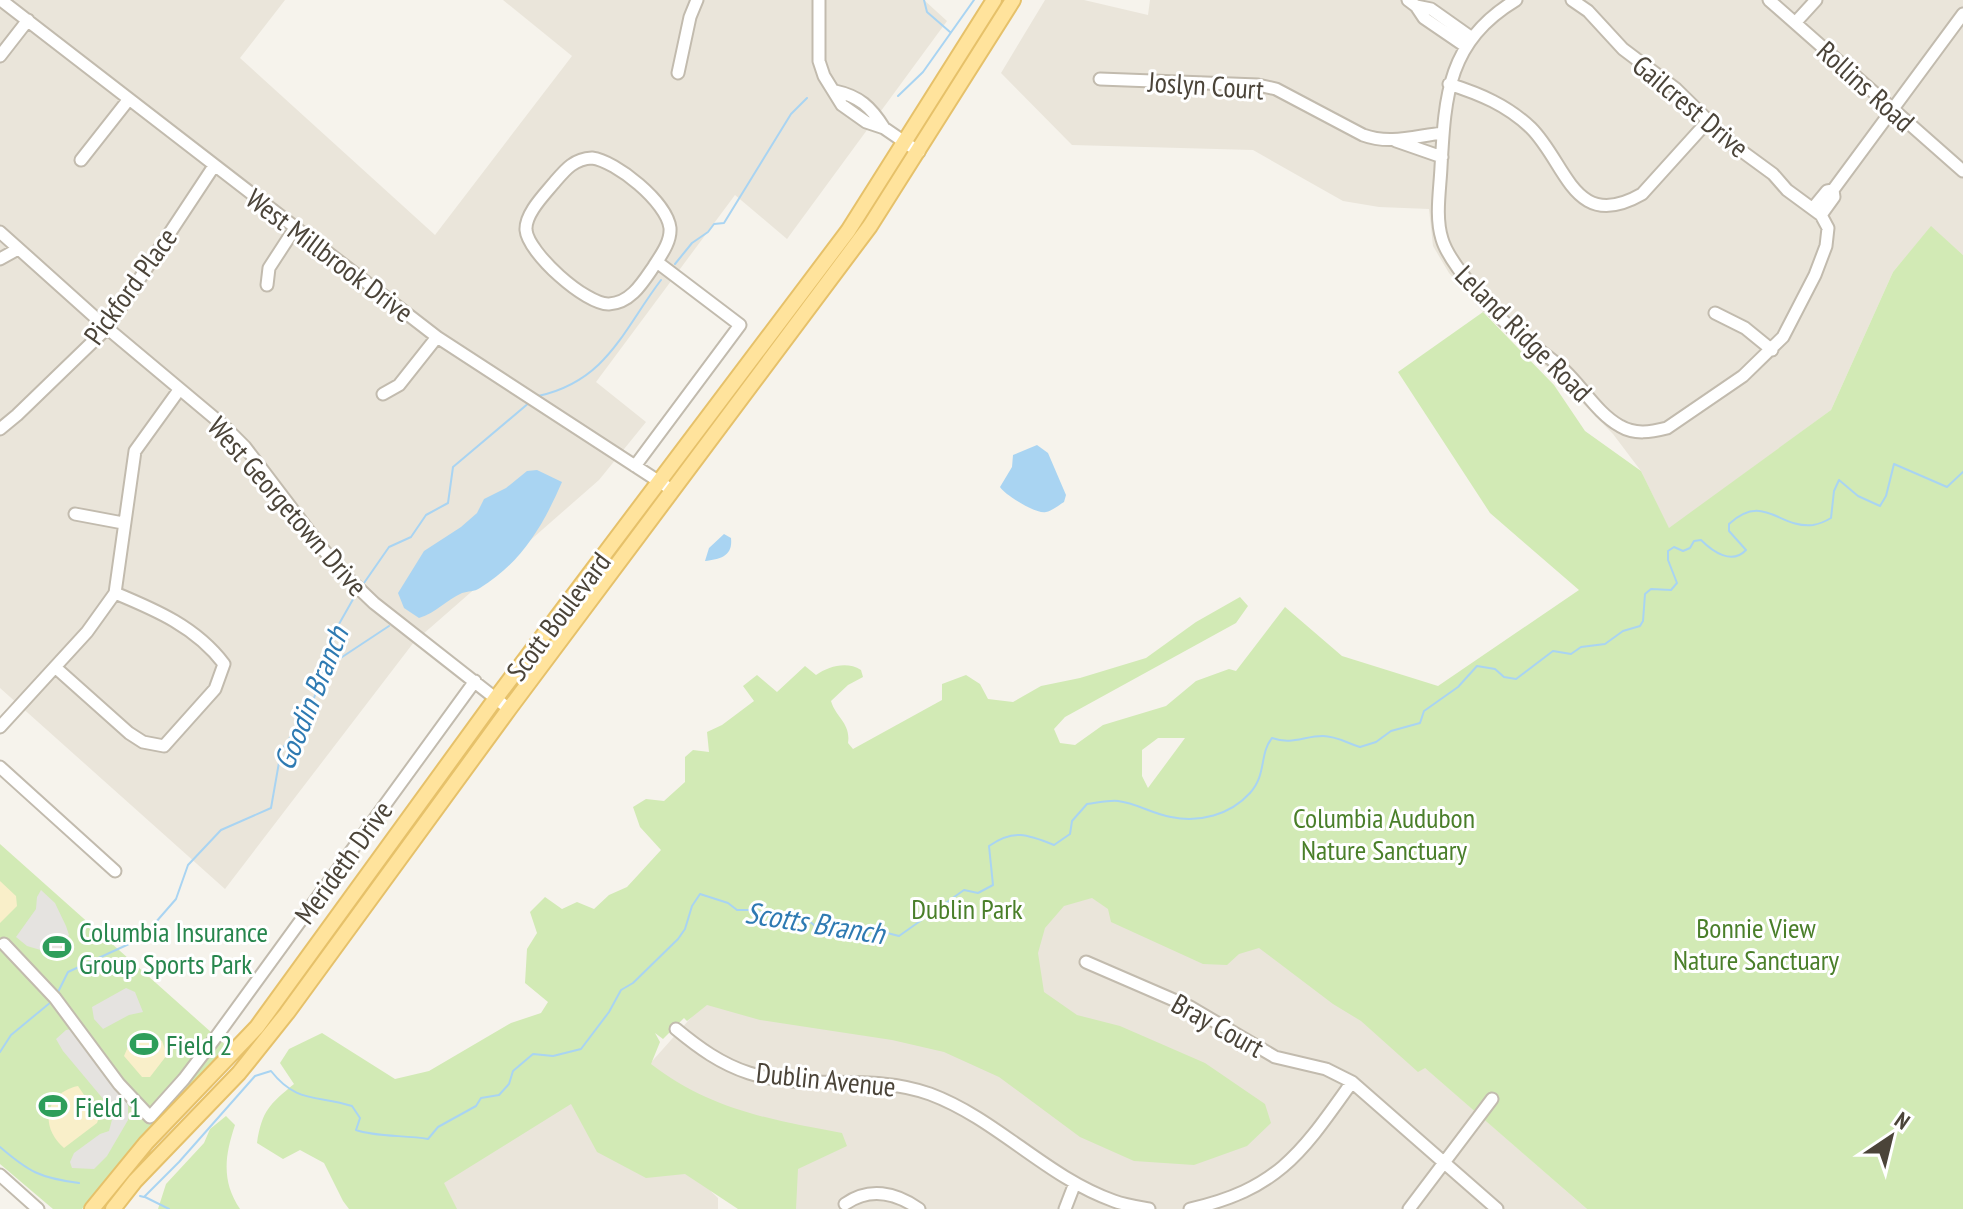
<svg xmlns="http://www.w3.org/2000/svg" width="1963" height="1209" font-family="'PT Sans Narrow',sans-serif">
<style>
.residential{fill:#eae5da}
.green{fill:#d2eab5;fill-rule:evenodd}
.sand{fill:#f9efc9}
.parking{fill:#e5e3e0}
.water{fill:#a9d4f2}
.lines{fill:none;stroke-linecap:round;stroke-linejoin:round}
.stream{stroke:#a9d4f2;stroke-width:2}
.minor-casing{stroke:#c2bbae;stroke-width:15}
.major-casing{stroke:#e6c16a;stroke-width:18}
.minor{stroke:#fff;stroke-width:11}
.major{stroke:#ffe39c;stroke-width:14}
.labels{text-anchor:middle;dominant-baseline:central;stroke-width:6;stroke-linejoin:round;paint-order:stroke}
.street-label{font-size:28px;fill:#4b4439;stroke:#fff}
.park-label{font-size:28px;fill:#4a7f2a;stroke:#fff}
.leisure-label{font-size:28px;fill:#27864d;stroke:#fff;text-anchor:start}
.water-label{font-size:30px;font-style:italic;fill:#2e7ab2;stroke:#fff}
</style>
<rect width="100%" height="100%" fill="#f6f3ec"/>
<path class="residential" d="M0,0H285L240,58L435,235L572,56L503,0H924L947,21L787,239L735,195L596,382L646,422L599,480L414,642L225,889L0,688Z
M1045,0H1084L1148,15L1150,0H1963V255L1931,227L1893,272L1831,410L1669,529L1641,471L1613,434L1551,371L1483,312L1449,273L1433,246L1429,209L1379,207L1343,201L1253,150L1072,145L1001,73Z
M1157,848L1430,1072L1587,1209H787L712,1107L646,1068L721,984L1040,996L1032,953L1041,926L1061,901Z
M574,1097L687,1168L718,1198V1209H455L440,1181Z"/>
<path class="green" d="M1931,226L1963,255V1209H1587L1425,1068L1418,1072L1361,1021L1333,1004L1259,948L1239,954L1227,965L1203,964L1111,922L1108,909L1092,898L1064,906L1045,928L1038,953L1044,992L1077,1015L1120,1026L1205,1063L1265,1104L1271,1123L1247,1146L1194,1165L1134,1161L1080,1137L999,1077L944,1052L892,1040L760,1020L707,1005L687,1021L684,1018L663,1039L655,1033L660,1042L651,1064C709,1109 771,1120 842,1133L847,1146L798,1169L796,1209H738L685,1174L646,1178L597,1152L571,1104L444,1183L457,1209H349L343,1201L324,1163L300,1150L283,1159L257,1143C262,1110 270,1104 294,1084L280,1063L289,1049L322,1033L395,1079L429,1071L511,1023L541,1013L548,1002L525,983L527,949L537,933L530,912L545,897L562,909L577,902L594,909L609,895L627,887L661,850L640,827L633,807L646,799L664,801L685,782V757L693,750L709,752L707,732L722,725L754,701L743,686L757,675L777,692L805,666L816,675C829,666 847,661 861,670L863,677L848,685L831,701C836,718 851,723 848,743L853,749L942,700V684L966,675L980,684L988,699L1013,702L1041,686L1080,678L1146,658L1196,622L1240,597L1248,606L1236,623L1065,717L1054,729L1060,743L1075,745L1103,725L1166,706L1196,681L1229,669L1236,671L1285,607L1342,656L1438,686L1579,590L1490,513L1398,372L1483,312L1554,385L1585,431L1641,471L1669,528L1831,410L1893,272ZM1158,738H1185L1148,788L1142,776V750Z
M0,844L230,1049L136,1145L82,1209H53L0,1164Z
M226,1116L235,1125C225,1155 221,1181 240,1209H158L166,1184L204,1143L210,1129Z"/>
<path class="sand" d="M0,881L16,896L17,906L0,923Z
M145,1034L162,1041L167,1055L150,1077H142L124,1056L130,1042Z
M78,1086L99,1117L97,1123L64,1148C39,1127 45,1093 78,1086Z"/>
<path class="parking" d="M41,890L55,903L66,926L69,935L59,950L44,951L27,946L16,937L36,909L37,897Z
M126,988L135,992L143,1012L129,1015L103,1029L94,1019L92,1007Z
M72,1029L122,1092L128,1106V1120L107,1156L94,1169L72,1168L70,1162L74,1153L100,1134L109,1131L113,1116L104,1100L63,1051L56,1039L66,1030Z"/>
<path class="water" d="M1037,445L1048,453L1066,495L1064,502C1059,505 1052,511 1046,512C1037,515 1005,495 1000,487L1012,467L1013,455Z
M537,470L562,482C543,526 521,563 480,588C474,592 468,591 462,593C446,600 436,613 419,618L404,608L398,593L424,551L461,527L477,513L484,499L506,488L527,471Z
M724,534L731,538C733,556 721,559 705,561L709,548Z"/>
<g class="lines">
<path class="stream" d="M924,0L927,12L950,32
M898,96L923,72L974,0
M675,264L692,243L708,232L714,224L724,223L791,114L807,98
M538,396C607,381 623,330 661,280
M364,583L389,547L411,537L426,515L448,503L453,467L530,402
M327,667L389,626
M57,994L68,972L142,938L176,899L188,865L221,830L271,808L281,751L312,704L339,624L356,594
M0,1052L11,1035L51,1002
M0,1147C29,1172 40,1178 79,1183
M140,1196L144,1197L179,1162L255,1076L271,1071C296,1103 316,1095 352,1106L360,1118L356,1130C375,1137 405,1135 428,1139L438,1127L476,1106L481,1098L499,1095L509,1084L513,1071L533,1054L553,1056L581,1049L609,1012L621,990L633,983L678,939L685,929L692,906L700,894L728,903L737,910H752L778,916L798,917L805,918L818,928L840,932L860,926L899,936L964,890L978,893L993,885L989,846C1013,829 1027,834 1054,845L1070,834L1072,821L1087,804C1097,803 1108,800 1118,801C1136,803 1153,814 1171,817C1199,823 1230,815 1250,793C1267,774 1259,754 1272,738C1292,745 1304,736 1323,736C1336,736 1347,743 1360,747L1376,742L1391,731L1420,723L1424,711L1458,687L1477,666L1495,669L1504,677L1516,679L1553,651L1571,654L1581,647L1605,644L1623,631L1640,626L1643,621L1645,594L1651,589L1671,590L1677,583L1668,560V551L1674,547L1683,551L1690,548L1694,541L1701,540C1713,552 1732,565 1746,550L1729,531V524C1764,492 1779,529 1813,525C1819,524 1826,521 1831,518L1834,491L1839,480L1858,496L1880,506L1886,496L1894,464L1947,487L1963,472
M145,1197L169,1209"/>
<defs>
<path id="minor" d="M1,0L437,337L672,490
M819,0V61L824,76L842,105L866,122L884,128L919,152
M1408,0L1416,6L1431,9L1472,38
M1516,0C1448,41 1445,94 1441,167C1440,190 1435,217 1442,239C1449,264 1496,316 1517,333C1533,346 1550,357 1565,371C1583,388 1598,414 1620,426C1635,435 1651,432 1667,428L1743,376L1783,337L1815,275L1826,246L1828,228L1821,215L1787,190L1773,174L1732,144L1676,89L1623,49L1588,11L1572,0
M1769,0L1963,171
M1416,6L1424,18L1465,46
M1795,23L1816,0
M0,56L28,20
M678,73L690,17L697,0
M1100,79L1258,85L1276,89L1363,135C1390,145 1415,136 1443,133
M1449,84C1480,94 1507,105 1531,128C1567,164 1574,233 1642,194L1708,121
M835,91C859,96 871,107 884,128
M1396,141L1442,157
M592,158C616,161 667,202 670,228C671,242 661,255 654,266C643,282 631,303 609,304C586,305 528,253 526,230C525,214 544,195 553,184C565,170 573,159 592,158Z
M81,160L129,99
M1813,208L1827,191L1833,190L1963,14
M1821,215L1834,197L1833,190
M0,232L107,328L224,426L245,447L321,547L350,580L374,603L509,709
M0,259L18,249
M267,285L269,268L295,228
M1715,313L1745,328L1772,350
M383,394L399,385L437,337
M0,429L17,415L107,328L214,166
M635,466L740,325L657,262
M75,514L123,523
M55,667L129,733L143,742L164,746L215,689L224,664C196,627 156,610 115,593
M0,727L87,632L115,593L135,451L179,390
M0,767L115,871
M4,944L55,998L119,1084L150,1117L184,1079L216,1037L475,681
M1086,962L1190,1007L1275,1057L1326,1069L1352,1082L1497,1209
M676,1029C699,1048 721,1064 749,1073C807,1092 869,1072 930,1094C997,1119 1046,1177 1114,1201C1125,1205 1138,1207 1149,1209
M0,1175L38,1209
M845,1204C869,1187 895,1192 919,1209
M1065,1209L1075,1183
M1190,1209C1279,1189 1302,1152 1352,1082
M1409,1209L1492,1099"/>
<path id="major" d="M92,1209L146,1143L257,1027L496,698L848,231L994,0
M113,1209L135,1181L239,1073L287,1013L509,709L870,226L1013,0"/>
</defs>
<use href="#minor" class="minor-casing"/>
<use href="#major" class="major-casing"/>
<use href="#minor" class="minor"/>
<use href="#major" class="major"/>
</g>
<defs>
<symbol id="stadium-bare" viewBox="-9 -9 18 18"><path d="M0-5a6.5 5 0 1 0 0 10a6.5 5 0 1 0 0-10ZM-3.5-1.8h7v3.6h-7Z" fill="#2e9e5b" stroke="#fff" stroke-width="2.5" paint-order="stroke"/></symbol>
</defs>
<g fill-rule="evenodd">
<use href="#stadium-bare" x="37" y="927" width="40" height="40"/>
<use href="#stadium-bare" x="124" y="1024" width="40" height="40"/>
<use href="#stadium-bare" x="33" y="1086" width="40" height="40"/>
</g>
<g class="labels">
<g class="street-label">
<text transform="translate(1206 85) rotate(4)">Joslyn Court</text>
<text transform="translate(1866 86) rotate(42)">Rollins Road</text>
<text transform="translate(1691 106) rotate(40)">Gailcrest Drive</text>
<text transform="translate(330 255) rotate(37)">West Millbrook Drive</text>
<text transform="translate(130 286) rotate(-54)">Pickford Place</text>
<text transform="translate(1524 333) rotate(45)">Leland Ridge Road</text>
<text transform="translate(288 506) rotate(49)">West Georgetown Drive</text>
<text transform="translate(558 616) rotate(-53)">Scott Boulevard</text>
<text transform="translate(343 862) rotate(-54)">Merideth Drive</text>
<text transform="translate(1218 1025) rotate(29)">Bray Court</text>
<text transform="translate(826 1079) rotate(6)">Dublin Avenue</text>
</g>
<g class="park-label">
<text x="1384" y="817">Columbia Audubon<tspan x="1384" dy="32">Nature Sanctuary</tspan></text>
<text x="967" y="908">Dublin Park</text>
<text x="1756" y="927">Bonnie View<tspan x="1756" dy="32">Nature Sanctuary</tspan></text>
</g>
<g class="leisure-label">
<text x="79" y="931">Columbia Insurance<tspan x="79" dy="32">Group Sports Park</tspan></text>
<text x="166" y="1044">Field 2</text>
<text x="75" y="1106">Field 1</text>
</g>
<g class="water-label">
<text transform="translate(310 698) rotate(-68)">Goodin Branch</text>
<text transform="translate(815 922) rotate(9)">Scotts Branch</text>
</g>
</g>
<g transform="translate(1891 1137) rotate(35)" stroke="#ffffff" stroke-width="6" paint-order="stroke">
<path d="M0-6L14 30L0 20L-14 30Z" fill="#4b4439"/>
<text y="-12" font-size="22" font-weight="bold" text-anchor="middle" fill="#4b4439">N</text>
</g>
</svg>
